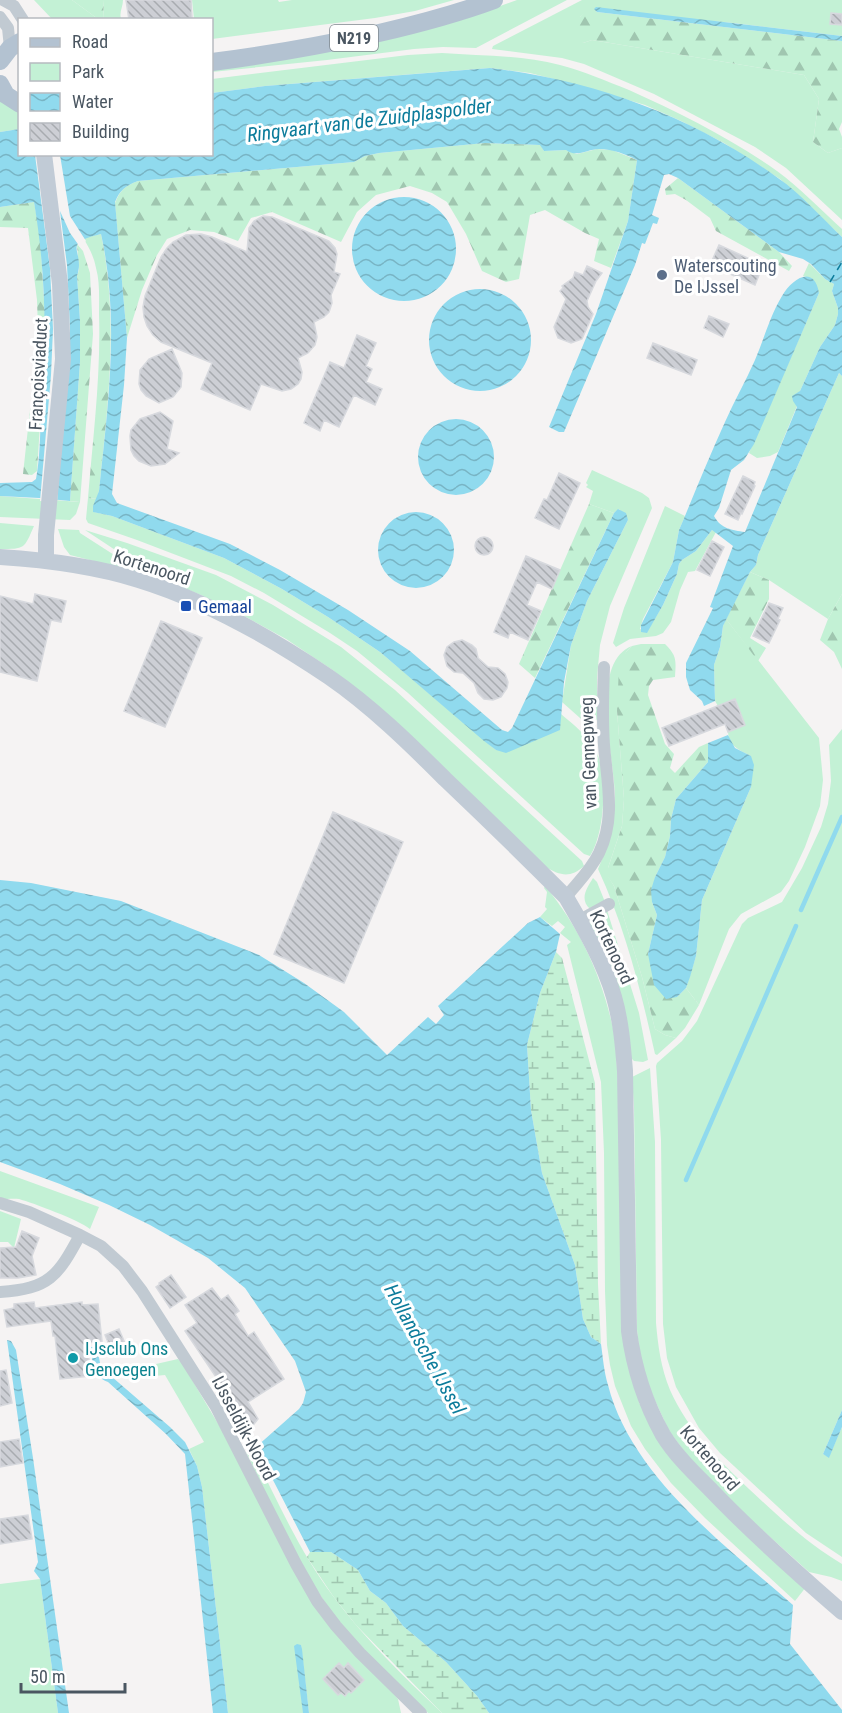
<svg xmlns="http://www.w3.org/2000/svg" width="842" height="1713" font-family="'Roboto Condensed',sans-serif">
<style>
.green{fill:#c3f1d5}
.forest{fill:url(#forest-firs)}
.wetland{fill:url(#wetland-marsh)}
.water{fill:url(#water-waves)}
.pier{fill:#f5f3f3}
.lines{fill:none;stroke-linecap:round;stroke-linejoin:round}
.stream{stroke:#90daee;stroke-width:4.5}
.ferry{stroke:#0c7c9b;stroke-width:1.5;stroke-dasharray:8 6;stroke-linecap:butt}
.building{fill:url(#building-back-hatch);stroke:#d7d9de;stroke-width:1.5}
.street{stroke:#c1cad2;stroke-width:12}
.secondary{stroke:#c1cbd6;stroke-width:16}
.primary{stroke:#b3c2d1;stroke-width:18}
.service-dot{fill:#5c6f8a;stroke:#fff;stroke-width:2}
.transit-dot{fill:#1a4fb4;stroke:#fff;stroke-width:2}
.culture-dot{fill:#0f9aa8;stroke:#fff;stroke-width:2}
.labels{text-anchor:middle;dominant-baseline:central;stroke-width:6;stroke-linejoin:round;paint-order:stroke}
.shield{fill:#fff;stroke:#808990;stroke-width:1.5}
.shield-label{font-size:16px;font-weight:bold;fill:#4a5661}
.service-label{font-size:18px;fill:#4e5e75;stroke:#fff;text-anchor:start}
.street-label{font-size:18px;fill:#4a5661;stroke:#fff}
.transit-label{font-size:18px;fill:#164399;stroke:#fff;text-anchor:start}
.culture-label{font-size:18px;fill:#0d838f;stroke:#fff;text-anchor:start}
.water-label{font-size:20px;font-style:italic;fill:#0c7c9b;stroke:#fff}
</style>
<defs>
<pattern id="forest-firs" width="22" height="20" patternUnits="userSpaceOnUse" patternTransform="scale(1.5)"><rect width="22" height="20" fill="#c3f1d5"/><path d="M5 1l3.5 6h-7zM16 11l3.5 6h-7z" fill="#a0c6b0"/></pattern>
<pattern id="wetland-marsh" width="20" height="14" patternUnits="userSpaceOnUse" patternTransform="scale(1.5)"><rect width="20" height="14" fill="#c3f1d5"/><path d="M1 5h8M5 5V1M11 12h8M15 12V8" fill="none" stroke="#a0c6b0"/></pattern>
<pattern id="water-waves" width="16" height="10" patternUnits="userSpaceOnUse" patternTransform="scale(1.5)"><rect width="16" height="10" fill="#90daee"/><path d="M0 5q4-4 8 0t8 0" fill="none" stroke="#78b4c4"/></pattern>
<pattern id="building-back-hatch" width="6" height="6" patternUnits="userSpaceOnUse" patternTransform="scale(1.5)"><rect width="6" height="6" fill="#cdcfd5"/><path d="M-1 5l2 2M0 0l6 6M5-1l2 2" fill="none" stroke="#a8abb0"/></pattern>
</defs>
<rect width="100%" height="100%" fill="#f5f3f3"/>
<path class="green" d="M34,0H72L98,19H52Z
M104,0H123C123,7 119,12 121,19L103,20Z
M192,0H278L279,2L292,0H454L415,11L375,18L212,39V20L189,19H194Z
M517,0H567L476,48L443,47L414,49L327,60L212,72V67L461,20Z
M582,0H842V36L733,23L587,10L580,17L583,43L592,40L804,75L819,99L813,142L828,153L842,148V220L786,168L755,147L654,94L584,64L562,58L492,49L493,46Z
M442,53C481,56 522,55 560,65C584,71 606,81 629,90C680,113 732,139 777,171C800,188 821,210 842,229V237L780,179L724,143L681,121L645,105L581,86L530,73L490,68L451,71L265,86L212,93V79L408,55Z
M0,100L19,111V129L0,132Z
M809,263L825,279L834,284L832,291L838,308V314L835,325L820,347L800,391L797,406L778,452L770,456L757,458L749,453L819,293L812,279L803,276Z
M839,373L842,376V594L828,619L769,580L750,572L756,565L758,555Z
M592,470L642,493L649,498L652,508L610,606L600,645L597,678V718L595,723L589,726L562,702L571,645L587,601L628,520L619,509L614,513L589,504L593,491L586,487L588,485L586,483Z
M0,496L80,502L76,514L70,520L0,517Z
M88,498L97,499L93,506L94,512L112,516L224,558L282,589L328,617L380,652L496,750L559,730L561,714C574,725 588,736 596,751C608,775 605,833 590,856L584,854L408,693L357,651L330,633L264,593L231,576L137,540L88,523L86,519Z
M665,506L685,516L679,530L673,562L643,619L640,629L647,632L663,605L677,574L679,564L682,560L696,551L712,530L716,532L695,571L688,572L680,590L671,622L663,633L656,636L630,639L616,647L613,643L624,608Z
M0,523L34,526C24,549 25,549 0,549Z
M58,529L79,530L80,533L136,569L137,572L70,555L64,547Z
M85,530L127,543L216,575L273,605L341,647L395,690L582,861L584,866C571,878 560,876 546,867L334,671L286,639L244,616L201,595L181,587L182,585L143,571L141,567Z
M726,619L819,738L823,780L820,806L805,847L789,881L781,892L741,914L729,929L699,1005L686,988L696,956L702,900L751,787V756C739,750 729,746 728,732L745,725L735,699L718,706L715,701L714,665L720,647L723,626Z
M632,646L626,652L617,711L624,799L622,826L608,868V876L614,886L642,977L655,1029L665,1035L676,1038L657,1055L655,1054C641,991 625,927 598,869C608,847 615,822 615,798C615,761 588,663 632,646Z
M842,729V1410L823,1454L829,1457L842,1427V1557L806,1533L720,1453L699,1428L676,1387L667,1358L663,1324L661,1140L656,1066L657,1063L682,1041L697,1021L742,924L748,918L782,902L802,868L821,827L828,804L831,781L829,745Z
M593,878L597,882L605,902L590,909C579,899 587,888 593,878Z
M545,886C582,930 604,981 615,1038L639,1403L806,1587L795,1601L705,1518L671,1483L645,1449L631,1426L615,1386L610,1365L607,1345L605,1291L604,1153L601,1082L567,945L571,942L560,933L565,927L558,921L552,926L540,917L547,909L545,907L547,892L544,888Z
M607,910L639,1013L648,1060L643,1062L634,1061L630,1057L589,920Z
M650,1068L655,1142L656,1323C658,1346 661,1368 670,1390C689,1432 717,1458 749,1489C780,1518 806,1542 842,1564V1581L831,1577L809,1572L741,1511L688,1456L669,1431L647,1383L640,1356L637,1330L634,1107L632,1077Z
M0,1171L99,1207L90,1229C79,1220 33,1203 19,1199C12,1198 7,1200 0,1198Z
M0,1211L21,1219L14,1248L8,1242H0Z
M178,1359L182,1363L223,1432L296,1574L398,1699L401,1713H309L301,1645L303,1713H228L202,1487L197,1466L189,1449L204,1442L165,1375L144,1377L141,1373L156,1364Z
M251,1448C276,1498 299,1551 333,1596C364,1638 404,1677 442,1713H428C399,1684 367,1656 341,1624C301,1574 274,1510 246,1452Z
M40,1579L58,1713H0V1584Z"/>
<path class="forest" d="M72,0H104L103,19H98Z
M589,6L596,7L594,9L597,12L842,41V122L839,129L842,137V148L828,153L813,142L819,99L804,75L592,40L583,43L575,31L580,17Z
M485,143L541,145L544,151L566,150L577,154L597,149L612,150L637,160L628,221L611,268L594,261L599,239L585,233L545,210L530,215L519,279L506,282L482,271L466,234L447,202L432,193L410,186L376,195L357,212L341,242L272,212L251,218L238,241L214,232L190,230L167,239L157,255L142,290L127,338L115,203C120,190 125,186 138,181L354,162L365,156L379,153Z
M678,178L779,252L792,266L789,271L716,231L710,218L686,200L675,194L666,195L665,189Z
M34,202L40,235L46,332L37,471L32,475L23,474L30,410L37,397L39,359L37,300L28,228L0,227V207Z
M101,234C119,319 108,405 99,491L97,499L88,498C93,437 101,375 99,314C99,299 100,282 96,268C94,257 89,247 83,238Z
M77,244L83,251L90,273L93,334L80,502L70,501L80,362V321L77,276L79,270Z
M589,504L614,513L535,678L519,664Z
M750,572L769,580V599L750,638L766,648L758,661L726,619Z
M842,594V669L834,652L820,640L828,619Z
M641,644H665C677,656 676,660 675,677L653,680L649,686L648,695L665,744L674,754L670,768L675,773L699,747L708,743V762L676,799L671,819L670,836L665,857L655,877L652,902L657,915L648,954L677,997L686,988L699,1005L685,1028L676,1038L665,1035L655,1029L642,977L614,886L608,877V868L622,826L624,799L617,711L619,667L626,652L632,646Z"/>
<path class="wetland" d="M556,952L562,958L595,1083L598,1284L601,1344L591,1337L583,1319L575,1265L542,1173L531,1110L527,1045L540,993Z
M316,1551L331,1552L358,1570L370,1591L386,1603L403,1626L446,1662L477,1696L489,1713H442L356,1625L333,1596L307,1557L310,1552Z"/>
<path class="water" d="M596,7L842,36V41L597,12L594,9Z
M490,68C593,80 694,117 778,178C800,193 823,219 842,237V376L839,373L758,555L756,565L750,572L723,626L720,647L714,665L715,701L704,706L702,701L690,690L686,677V663L713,608L710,607L733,546L712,530L696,551L682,560L679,564L677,574L663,605L647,633L641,632V625L673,562L679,530L685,516C698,484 711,453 725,422C734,401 746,381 755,360C764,339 770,316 782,296C792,279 814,264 819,293L754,444L744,460L731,470L719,508L714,516C721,529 732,530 745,532L797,407L793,401L792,396L800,391L820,347L835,325L838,314V308L832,291L834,284L825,279L811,264L803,259L779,252L678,178L669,174L664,175L652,215L659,218L657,224L653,223L645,244L642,243L635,265L564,432H559L549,427L596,314L628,221L637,160C625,154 613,149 599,149C588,149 576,158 566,150L544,151L540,145L485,143L379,153L365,156L354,162L138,181C125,186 120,190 115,202L127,338L124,385L112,494L117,503L230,544L280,570L348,610L410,651L502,730L508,732L512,728L614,513L618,509L626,513L628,520L587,601L571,645L564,682L560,730L506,753L496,750L484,741L380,652L328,617L282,589L224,558L112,516L93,512V506L99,491C108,405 120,319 101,234C59,244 86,250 77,276L80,321V362L70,501L39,498L0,496V483L32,482L36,479C40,458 40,435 41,414C47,343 46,273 34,202L0,207V132L19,129L20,154H212V93L265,86Z
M352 249a52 52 0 1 1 104 0a52 52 0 1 1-104 0Z
M429 340a51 51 0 1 1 102 0a51 51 0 1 1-102 0Z
M418 457a38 38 0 1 1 76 0a38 38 0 1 1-76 0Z
M378 550a38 38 0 1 1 76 0a38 38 0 1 1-76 0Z
M728,735L735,748L751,756L754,765L751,787L702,900L696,956L690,977L686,988L677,997L666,999L654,985L648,954L657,915L652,902L651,890L655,877L665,857L670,836L671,819L676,799L708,762V743Z
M0,880L31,883L121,901L259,955L304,983L344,1012L387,1055L428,1017L436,1024L444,1015L438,1006L528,923L540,917L560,934L556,952L540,993L527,1045L531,1110L542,1173L575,1265L583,1319L591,1337L601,1344C603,1358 604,1372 608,1385C631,1476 726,1546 793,1605L790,1644L842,1710V1713H489L477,1696L446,1662L403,1626L386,1603L370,1591L358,1570L331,1552H310L256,1447L299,1409L303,1403L306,1392L295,1361L245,1288L208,1258L150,1225L109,1205L60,1184L0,1162Z
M7,1340L11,1341L16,1350L33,1458L69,1713H58L40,1579L34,1571L38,1562Z
M91,1347H97L100,1363L104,1370L170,1427L185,1442L197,1466L202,1487L228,1713H213L185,1454L166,1434L108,1382C91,1375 93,1363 91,1347Z
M842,1410V1427L829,1458L823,1454Z
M297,1644L301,1645L302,1649L309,1713H303L294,1646Z"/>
<path class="pier" d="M35,155H60L70,216L86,241L80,247L70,233L60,211L67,265L70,329L57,503L40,501L51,375L53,329L50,268Z"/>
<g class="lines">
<path class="stream" d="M801,910L842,817
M686,1180L796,926"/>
<path class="ferry" d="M830,282L842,262"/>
</g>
<path class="building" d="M126,0H191L192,18L178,20H129Z
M831,13L842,14V25L830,24Z
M263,216L272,217L329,241L335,248L337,254L334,272L340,274L331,295L332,303L329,312L324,317L314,322L317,337L315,345L308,353L298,358L302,372L301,379L298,384L291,389L282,391L261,384L250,410L201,389L212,363L161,342L153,335L147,326L144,317L143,307L145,296L161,257L167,248L173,242L186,235L201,234L212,237L247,252L249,228L254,221Z
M719,245L763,265L755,285L710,265Z
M587,266L602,273L596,281L587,301L588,307L593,314L582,339L571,343L558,338L554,327L566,299L560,291L563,288L562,286L573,278L575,272L583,275Z
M709,316L729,324L723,337L704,328Z
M357,335L376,343L366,366L372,369L366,382L382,389L375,405L354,395L339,427L324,420L320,431L304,423L330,362L344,368Z
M653,343L697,360L691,375L647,358Z
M172,349L182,373L181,387L173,397L159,403L146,396L141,390L139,384L140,370L149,359Z
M160,412L173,421L167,449L179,453L165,464L151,466L139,461L134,456L131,450L130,436L131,430L140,419Z
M559,473L580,483L559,529L535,518L544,499L547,500Z
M743,476L755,482L754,485L755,486L742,514L741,513L738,520L725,514Z
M475 546a9 9 0 1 1 18 0a9 9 0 1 1-18 0Z
M712,541L724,547L710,576L697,570Z
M526,556L560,570L552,589L537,582L527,605L541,611L528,640L510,632L508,638L494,632Z
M35,594L66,601L61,622L51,620L37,681L0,672V596L33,604Z
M769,603L783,608L778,619L780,620L769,643L753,636Z
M161,621L202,638L165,727L124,711Z
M462,640L472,645L476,649L478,658L488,667L498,668L505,674L508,682L507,688L501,697L493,700L484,699L478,693L474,683L463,673L454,672L447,666L444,655L447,647L454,642Z
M735,699L745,725L728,732L725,724L669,746L662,728Z
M333,812L403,842L344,983L274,954Z
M22,1231L39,1238L32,1256L36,1275L18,1278H0V1248L16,1247Z
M171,1275L186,1297L170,1308L156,1287L160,1284L159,1283Z
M212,1288L221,1300L228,1295L239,1311L235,1314L248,1336L254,1332L284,1379L248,1402L258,1419L251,1428L245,1431L234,1408L238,1406L227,1387L224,1389L185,1331L197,1323L185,1305Z
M34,1302L35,1308L82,1302V1305L98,1304L102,1341L87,1343L91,1376L60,1379L55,1336H53L51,1321L7,1327L4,1310L14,1308V1304Z
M119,1329L127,1348L113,1354L105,1335Z
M6,1370L12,1403L0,1406V1371Z
M19,1439L23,1463L0,1467V1442Z
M28,1515L32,1539L0,1544V1519Z
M339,1663L344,1668L348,1663L364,1680L351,1693L349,1691L345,1696L341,1693L338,1695L323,1679Z"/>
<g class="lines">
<path class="street" d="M3,0L14,6L23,20
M0,17L8,28L10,48
M566,897C577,883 591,870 599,853C616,818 607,782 604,745C602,718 603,693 604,667
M580,920L609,904
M0,1203L29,1212L80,1235L101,1246L123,1266L142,1291L216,1407L296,1564L317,1601L336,1626L360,1653L421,1713
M0,1292C49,1289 58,1276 80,1235"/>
<path class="secondary" d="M44,154L60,284L63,359L46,535V560
M0,557C47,560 94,566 139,580C207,601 270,637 329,677C371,706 409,743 445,779C486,818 526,857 566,897C584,928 604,962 614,997C621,1021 623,1046 625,1071L629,1331C634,1369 644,1401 663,1435C676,1456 694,1473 711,1490C752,1533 797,1573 842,1612"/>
<path class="primary" d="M0,61L10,48L20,42
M212,62C268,55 323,45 379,33C418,24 456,14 494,0
M0,84L6,95L20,104"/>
</g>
<circle class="service-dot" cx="662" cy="275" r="6"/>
<rect class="transit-dot" x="180" y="600" width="12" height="12" rx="3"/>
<circle class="culture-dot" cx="73" cy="1358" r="6"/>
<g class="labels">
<rect class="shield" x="330" y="25" width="48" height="26" rx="4.5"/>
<g class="shield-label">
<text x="354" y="38">N219</text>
</g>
<g class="service-label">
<text x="674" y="265">Waterscouting<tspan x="674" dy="21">De IJssel</tspan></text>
</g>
<g class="street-label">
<text transform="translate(38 374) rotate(-87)">Françoisviaduct</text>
<text transform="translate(152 567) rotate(18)">Kortenoord</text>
<text transform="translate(588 753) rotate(-92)">van Gennepweg</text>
<text transform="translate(612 947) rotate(65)">Kortenoord</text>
<text transform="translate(244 1428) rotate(62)">IJsseldijk-Noord</text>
<text transform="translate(710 1458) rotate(49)">Kortenoord</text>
</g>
<g class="transit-label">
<text x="198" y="606">Gemaal</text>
</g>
<g class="culture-label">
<text x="85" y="1348">IJsclub Ons<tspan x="85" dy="21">Genoegen</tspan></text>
</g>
<g class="water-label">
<text transform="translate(369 120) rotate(-7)">Ringvaart van de Zuidplaspolder</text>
<text transform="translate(425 1349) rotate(61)">Hollandsche IJssel</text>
</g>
</g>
<rect x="18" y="18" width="195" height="138" fill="#ffffff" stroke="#b7bbc0" stroke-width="1.5"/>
<rect x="30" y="38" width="30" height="9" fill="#b3c2d1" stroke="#b7bbc0" stroke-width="1.5"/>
<text x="72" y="48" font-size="18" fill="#4a5661">Road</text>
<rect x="30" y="63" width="30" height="18" fill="#c3f1d5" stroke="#b7bbc0" stroke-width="1.5"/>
<text x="72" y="78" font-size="18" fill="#4a5661">Park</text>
<rect x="30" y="93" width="30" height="18" fill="url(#water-waves)" stroke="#b7bbc0" stroke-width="1.5"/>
<text x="72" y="108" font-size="18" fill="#4a5661">Water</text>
<rect x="30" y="123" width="30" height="18" fill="url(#building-back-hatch)" stroke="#b7bbc0" stroke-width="1.5"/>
<text x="72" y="138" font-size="18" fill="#4a5661">Building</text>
<path d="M21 1683v9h104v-9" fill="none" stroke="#4a5661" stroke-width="3"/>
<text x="30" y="1683" font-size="18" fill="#4a5661" stroke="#ffffff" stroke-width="4.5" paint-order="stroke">50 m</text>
</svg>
